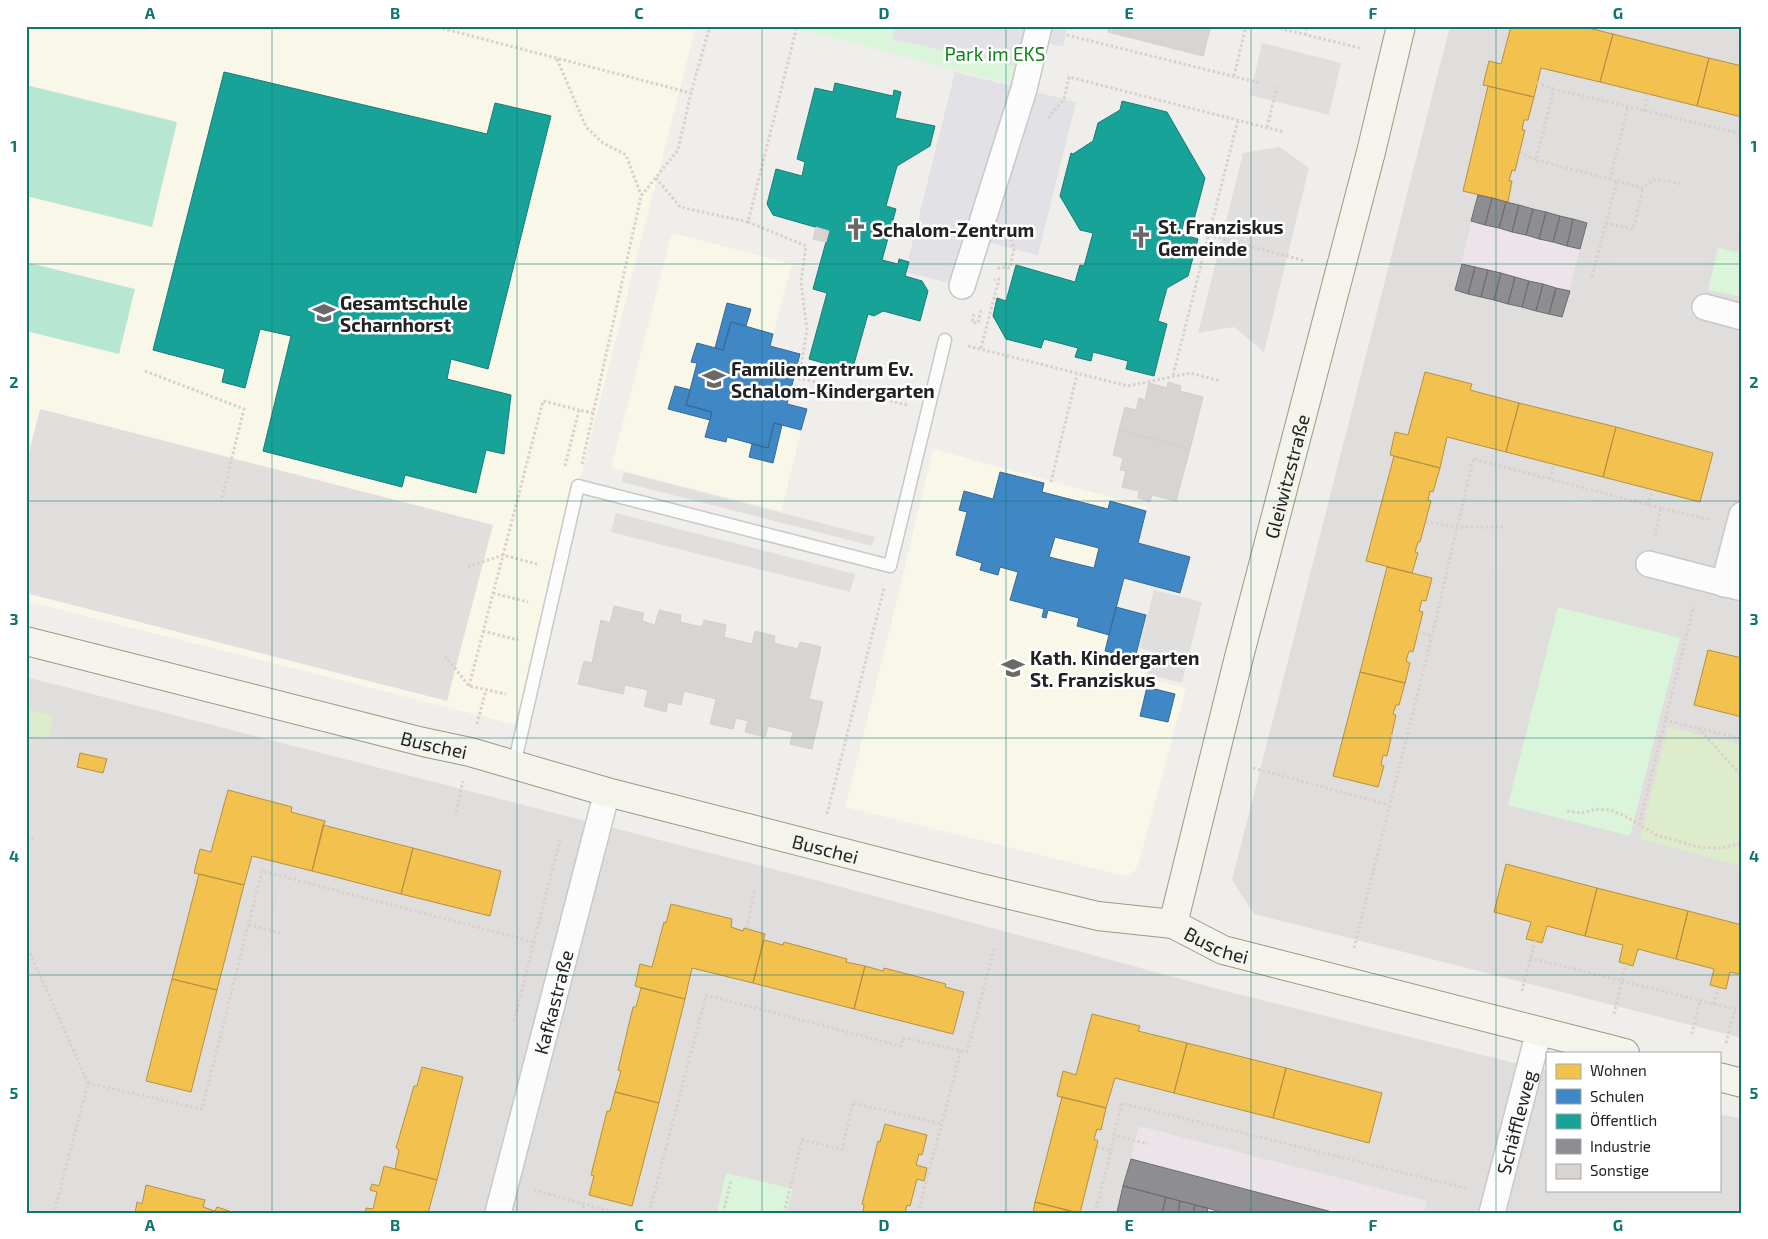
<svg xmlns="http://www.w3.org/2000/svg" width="1768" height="1239" font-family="'Exo 2',sans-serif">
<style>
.residential{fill:#dfdedc}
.industrial{fill:#ede4e9}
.education{fill:#f8f7e8}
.grass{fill:#ddeccb}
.park{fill:#daf5da}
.pitch{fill:#b7e6d2}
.parking{fill:#e0dfde}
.plaza{fill:#e2e1e5}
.homes{fill:#f2c14e;stroke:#b49141}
.schools{fill:#3f88c5;stroke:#366994;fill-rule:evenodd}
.public{fill:#17a398;stroke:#1a7c75}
.industry{fill:#8d8d92;stroke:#6d6d70}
.building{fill:#d7d4d2;stroke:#d3d0cc}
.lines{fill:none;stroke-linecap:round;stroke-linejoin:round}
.lane-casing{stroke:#c9c8c7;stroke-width:15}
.street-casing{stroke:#c9c8c7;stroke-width:28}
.secondary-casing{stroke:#999a82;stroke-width:30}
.path{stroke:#dccecd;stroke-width:3;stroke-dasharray:2.5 2.5;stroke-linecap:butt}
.lane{stroke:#fdfcfc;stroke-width:12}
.street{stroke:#fdfcfc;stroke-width:25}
.secondary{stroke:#f4f4ed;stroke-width:28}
.grid{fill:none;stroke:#0f766e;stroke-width:1;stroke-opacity:0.55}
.labels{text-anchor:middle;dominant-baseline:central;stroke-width:5;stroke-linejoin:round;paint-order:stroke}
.park-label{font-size:19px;fill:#0c8416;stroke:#fff}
.poi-label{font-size:19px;font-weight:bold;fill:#222;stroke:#fff;text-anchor:start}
.street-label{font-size:19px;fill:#222;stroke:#fff}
.neatline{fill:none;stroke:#0f766e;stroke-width:2}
.grid-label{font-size:16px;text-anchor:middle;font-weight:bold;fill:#0f766e}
</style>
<rect width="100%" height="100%" fill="#f0eeeb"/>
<path class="residential" d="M1450,26H1742V1038L1254,914L1232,880Z
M26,677L819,881L1214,988L1547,1071V1190H1719V1114L1742,1119V1213H26Z"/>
<path class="industrial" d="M1478,195L1587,223L1562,317L1455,290Z
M1139,1126L1427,1201L1424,1213H1117Z"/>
<path class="education" d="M26,26H696L517,725L26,601Z
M672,233L792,264L770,346L800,354L787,404L807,409L781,511L611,468Z
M933,449L1147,507L1138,543L1190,557L1180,593L1124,578L1105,650L1135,658L1137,652L1149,655L1143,677L1186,688L1140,858L1135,871L1124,876L845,807L888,637Z"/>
<path class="grass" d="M26,709L54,716L48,739L26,733Z
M1668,727L1742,745V866L1640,839Z"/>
<path class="park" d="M787,26H1028L1015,85Z
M1718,248L1742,253V297L1708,290Z
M1558,607L1680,638L1630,836L1508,805Z
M726,1173L793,1189L787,1213H717Z"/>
<path class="pitch" d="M26,85L177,122L152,227L26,196Z
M29,263L135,289L119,354L26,331V275Z"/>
<path class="parking" d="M1262,43L1341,63L1329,115L1250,95Z
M1679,132L1742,146V235L1660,216Z
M1280,147L1309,168L1264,352L1234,327L1198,333L1243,153Z
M1616,237L1706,259L1684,351L1572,324L1586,262L1609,267Z
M40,409L493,525L447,701L26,593V464Z
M624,472L875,537L872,546L622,482Z
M1492,477L1634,512L1613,598L1470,563Z
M616,513L855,574L850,592L611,532Z
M1154,590L1202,602L1182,683L1147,674L1152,651L1139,648Z
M26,733L81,747L77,767L93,771L54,929L26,923Z
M280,889L518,945L499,1028L261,973Z
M539,1198L597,1213H536Z"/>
<path class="plaza" d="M895,26H1068L1063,47L1024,38L1017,67L892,39Z
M955,72L1076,102L1038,255L987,242L975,289L905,272Z"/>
<path class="homes" d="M1511,26H1580L1613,34L1600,82L1541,68L1534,97L1483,85L1489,61L1501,64Z
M1613,34L1709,58L1697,106L1600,82Z
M1709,58L1742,66V117L1697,106Z
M1488,86L1534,97L1528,120H1524L1522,130H1525L1515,171L1512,170L1509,181H1512L1508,202L1463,191Z
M1425,372L1472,384L1470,390L1519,403L1506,452L1447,437L1440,468L1390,455L1395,432L1408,435Z
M1519,403L1616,427L1603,477L1506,452Z
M1616,427L1713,453L1700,502L1603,477Z
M1394,456L1440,468L1433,492L1430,491L1428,500L1431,501L1420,542H1418L1415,552L1418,553L1412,573L1366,561Z
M1387,567L1432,578L1426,601L1422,600L1419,611L1423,612L1413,652L1409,651L1406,661L1410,663L1405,683L1360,672Z
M1708,650L1742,658V717L1694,705Z
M1360,672L1405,683L1399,705H1396L1393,714L1396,715L1387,756L1383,755L1381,765L1384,766L1378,787L1333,776Z
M80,753L107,759L103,773L77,767Z
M228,790L292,807L291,812L325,821L312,871L252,856L244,885L194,873L200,849L211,852Z
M323,825L413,848L401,894L312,871Z
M413,848L501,871L490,916L401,894Z
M1506,864L1597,888L1585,936L1547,926L1542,943L1535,941L1526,939L1531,922L1494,912Z
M199,874L244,885L217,990L172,979Z
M1597,888L1688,911L1676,959L1638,949L1633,966L1619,962L1623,945L1585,936Z
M671,904L732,919L731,927L743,931L744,928L765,934L753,983L692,968L685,999L635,986L640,964L652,967L664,922L666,923Z
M1688,911L1742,925V975L1730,972L1726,989L1710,985L1714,969L1676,959Z
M764,940L783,945L784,942L847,959L846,962L865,966L854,1009L753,983Z
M865,966L883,971L884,968L946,984L945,987L964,992L953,1034L854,1009Z
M172,979L217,990L191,1092L146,1081Z
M641,988L685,999L659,1103L615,1092L621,1071L618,1070L633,1007H636Z
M1092,1014L1140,1026L1138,1031L1187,1043L1174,1093L1115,1078L1106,1108L1057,1096L1063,1071L1076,1075Z
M1187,1043L1286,1068L1273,1118L1174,1093Z
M422,1067L463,1077L437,1180L395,1169L399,1150L396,1148L414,1086H417Z
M1286,1068L1382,1093L1369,1143L1273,1118Z
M615,1092L659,1103L632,1206L589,1195L594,1176L591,1175L607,1111H610Z
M1062,1097L1106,1108L1101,1130L1097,1129L1094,1139L1098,1141L1080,1213L1035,1202Z
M885,1124L927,1135L922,1155L919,1154L916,1165L927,1168L924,1181L917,1179L910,1206L907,1205L905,1213H863L864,1205L862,1204L878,1141L880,1142Z
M384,1166L437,1180L428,1213H365L366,1208L373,1209L377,1192L370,1190L372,1184L379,1186Z
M146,1185L205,1200L203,1207L215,1211L217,1207L235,1213H135L137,1202L142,1204Z
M1035,1202L1077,1213H1033Z"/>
<path class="schools" d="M727,303L751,309L746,326L731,322L723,350L715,348Z
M731,322L773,334L770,346L800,354L787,404L807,409L801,430L774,423L768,448L727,437L726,442L705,437L712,412L686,405L697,363L691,362L697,343L723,350Z
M675,386L691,390L686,405L712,412L710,420L668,409Z
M774,423L782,425L773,463L749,457L752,444L768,448Z
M1000,472L1044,483L1042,492L1108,509L1110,501L1146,511L1138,543L1190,557L1180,593L1124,578L1109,635L1077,626L1079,618L1048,610L1046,618L1042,617L1044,609L1010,600L1018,572L1000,567L998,575L980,570L982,563L956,555L967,512L959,510L964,491L993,499ZM1055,537L1099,548L1094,568L1049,557Z
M1116,607L1146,615L1135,658L1105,651Z
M1147,687L1175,694L1168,722L1140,716Z"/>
<path class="public" d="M224,72L487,134L495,103L551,116L488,369L451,359L447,379L511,395L504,454L486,450L476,493L405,475L402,487L263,451L291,336L260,329L245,388L222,382L225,369L153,350Z
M835,83L893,96L894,90L901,92L895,118L935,126L930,146L897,166L886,206L896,209L882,260L898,264L899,259L909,262L905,276L922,281L928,291L920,321L883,311L874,316L868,314L852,371L809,359L827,293L813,289L829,231L773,215L767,204L776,169L802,176L805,162L797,159L815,88L833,92Z
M1122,101L1167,112L1205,178L1193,223L1184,221L1181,234L1198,239L1188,276L1167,288L1158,321L1167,324L1154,376L1126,369L1128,361L1093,352L1091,361L1075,357L1078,348L1044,339L1041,348L1006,339L993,316L997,298L1006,301L1016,265L1075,282L1080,265L1084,266L1093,233L1080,230L1060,196L1071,153L1073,154L1093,141L1098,123L1120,110Z"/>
<path class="industry" d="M1478,195L1492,198L1485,225L1471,221Z
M1492,198L1506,202L1499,228L1485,225Z
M1506,202L1519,205L1512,232L1499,228Z
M1519,205L1533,209L1526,235L1512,232Z
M1533,209L1546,212L1539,239L1526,235Z
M1546,212L1560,216L1553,242L1539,239Z
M1560,216L1573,219L1567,246L1553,242Z
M1573,219L1587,223L1580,249L1567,246Z
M1462,264L1475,267L1468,294L1455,290Z
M1475,267L1488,270L1481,297L1468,294Z
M1488,270L1501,273L1494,300L1481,297Z
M1501,273L1515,277L1508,304L1494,300Z
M1515,277L1529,281L1522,307L1508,304Z
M1529,281L1543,284L1536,311L1522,307Z
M1543,284L1556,288L1549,314L1536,311Z
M1556,288L1570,291L1562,317L1549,314Z
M1131,1159L1336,1213H1225L1180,1201L1123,1186Z
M1123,1186L1166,1197L1162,1213L1117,1212Z
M1166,1197L1180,1201L1178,1213H1162Z
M1180,1201L1195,1205L1193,1213H1178Z
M1195,1205L1208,1208L1207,1213H1193Z"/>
<path class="building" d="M1109,26H1211L1203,56L1108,32Z
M816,227L829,231L826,242L813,239Z
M1168,382L1181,386L1180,391L1203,397L1190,449L1119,430L1125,407L1136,410L1139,398L1145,400L1149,383L1167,388Z
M1119,430L1190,449L1176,501L1152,495L1150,502L1138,498L1139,491L1122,487L1126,471L1120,470L1123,458L1113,455Z
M614,606L644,613L642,621L655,625L659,610L681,615L680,622L702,627L704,620L726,625L724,637L752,644L755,631L775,636L774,643L798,649L800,642L821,647L809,699L823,702L812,749L790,744L793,732L768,726L765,737L745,732L748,721L736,718L733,729L710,724L716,699L684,691L681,705L668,702L666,712L644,706L648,690L625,685L623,694L578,684L584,661L592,663L601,620L610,623Z"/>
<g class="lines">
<defs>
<path id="lane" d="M514,765L578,486L890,566L945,340"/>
<g id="street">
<path d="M962,286L1024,89L1039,26"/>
<path d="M1705,307L1742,317"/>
<path d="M1649,564L1742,588"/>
<path d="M1724,584L1742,515"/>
<path id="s1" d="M498,1213L607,792"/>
<path id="s2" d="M1492,1213L1539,1031"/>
</g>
<g id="secondary">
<path id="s3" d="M26,641L423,742L470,752L607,792L977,887L1098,916L1173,924L1223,950L1625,1053"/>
<path id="s4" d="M1173,924L1239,657L1371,152L1401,26"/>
<path d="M1719,1077L1742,1083"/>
</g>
</defs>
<use href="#lane" class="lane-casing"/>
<use href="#street" class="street-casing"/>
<use href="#secondary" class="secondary-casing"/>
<path class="path" d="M433,26L691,93
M893,26L894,27
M1270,26L1360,48
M1067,35L1260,83
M1305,35L1307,26
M557,59L586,127L603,143L626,155L641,195
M1234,76L1246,26
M1537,83L1554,89
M1644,111L1648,94
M1048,118L1064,99L1069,77L1284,132
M1267,127L1277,87
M1520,152L1536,160
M656,178L680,207L748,222L797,26
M1610,179L1628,107
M1617,181L1643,188L1653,180L1668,181L1682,184
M748,222L806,246L801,282L807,330L799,378L907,405
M1606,223L1633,229L1643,188
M1209,235L1305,261
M998,269L1001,267L1010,268L1014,249L1010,233
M1592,277L1617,181L1536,160L1554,89L1742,134
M974,314L972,322L978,323L981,309
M968,346L1128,386L1190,373L1220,381
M981,348L999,279L994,280
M145,371L244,409L221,502
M1173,375L1238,120
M582,464L641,196L678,150L691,93L710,26
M565,466L579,410L593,413
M1550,479L1554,465
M1051,482L1077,374
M1648,505L1652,490
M1426,522L1457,527H1503
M1655,536L1661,508L1710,520
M468,567L503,555L537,564
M493,593L528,602
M483,631L518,640
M1418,632L1432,636
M445,656L469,686L506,694
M469,686L543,401L579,410
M1665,720L1742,739
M477,724L486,690
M1698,728L1742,776
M1391,736L1406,739
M1740,739L1742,733
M1253,768L1389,805
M1567,811L1582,813L1596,809L1610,810L1625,816L1657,835L1698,847L1721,848L1742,843
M456,812L463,781
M827,814L884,588
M1639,825L1694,606
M26,838L35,840
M249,925L282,933
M747,928L755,889
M26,944L88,1083L54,1213
M1354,948L1432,636L1473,459L1661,508
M1530,958L1742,1011
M1522,991L1535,941
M1713,1004L1718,988
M1614,1014L1626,964
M514,1021L560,840
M1692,1034L1700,1000
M1726,1043L1735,1009
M88,1083L202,1109L262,871L534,942
M1114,1135L1122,1103L1469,1189
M1097,1147L1111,1151L1114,1135L1148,1144
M534,1190L617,1213
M582,1213L584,1204
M649,1213L706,995L901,1046L903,1038L967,1052L994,949
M723,1213L731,1181
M784,1213L802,1140L842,1149L853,1103L942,1124
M918,1213L961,1051
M1095,1213L1111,1151"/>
<use href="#lane" class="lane"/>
<use href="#street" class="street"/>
<use href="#secondary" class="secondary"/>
</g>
<path class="grid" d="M272,26V1213M517,26V1213M762,26V1213M1006,26V1213M1251,26V1213M1496,26V1213M26,264H1742M26,501H1742M26,738H1742M26,975H1742"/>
<defs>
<symbol id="church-bare" viewBox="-9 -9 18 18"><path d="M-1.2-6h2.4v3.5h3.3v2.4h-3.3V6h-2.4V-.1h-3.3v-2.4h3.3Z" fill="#6a6968" stroke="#fff" stroke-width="2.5" paint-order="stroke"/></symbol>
<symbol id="school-bare" viewBox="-9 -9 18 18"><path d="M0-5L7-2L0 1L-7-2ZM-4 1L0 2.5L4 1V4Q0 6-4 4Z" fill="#6a6968" stroke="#fff" stroke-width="2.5" paint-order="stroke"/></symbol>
</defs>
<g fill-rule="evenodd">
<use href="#church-bare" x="840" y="213" width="32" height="32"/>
<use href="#church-bare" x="1125" y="221" width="32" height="32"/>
<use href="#school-bare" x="308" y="297" width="32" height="32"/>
<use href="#school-bare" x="698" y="363" width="32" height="32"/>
<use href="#school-bare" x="997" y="652" width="32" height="32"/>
</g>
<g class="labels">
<g class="park-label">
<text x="995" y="53">Park im EKS</text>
</g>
<g class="poi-label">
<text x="1158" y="226">St. Franziskus<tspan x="1158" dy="22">Gemeinde</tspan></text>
<text x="872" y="229">Schalom-Zentrum</text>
<text x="340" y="302">Gesamtschule<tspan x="340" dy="22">Scharnhorst</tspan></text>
<text x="731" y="368">Familienzentrum Ev.<tspan x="731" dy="22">Schalom-Kindergarten</tspan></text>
<text x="1030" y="657">Kath. Kindergarten<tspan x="1030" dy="22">St. Franziskus</tspan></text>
</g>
<g class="street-label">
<text stroke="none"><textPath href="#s4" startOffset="462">Gleiwitzstraße</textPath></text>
<text stroke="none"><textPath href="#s3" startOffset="421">Buschei</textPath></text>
<text stroke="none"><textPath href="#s3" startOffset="826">Buschei</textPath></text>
<text stroke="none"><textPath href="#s3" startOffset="1231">Buschei</textPath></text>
<text stroke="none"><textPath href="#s1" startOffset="218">Kafkastraße</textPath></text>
<text stroke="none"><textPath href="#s2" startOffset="94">Schäffleweg</textPath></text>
</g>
</g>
<rect width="1768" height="1239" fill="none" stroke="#ffffff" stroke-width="55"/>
<rect x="1546" y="1052" width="175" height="140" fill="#ffffff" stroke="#a7a7a7"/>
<rect x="1556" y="1064" width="25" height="15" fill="#f2c14e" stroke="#a7a7a7"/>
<text x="1590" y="1076" font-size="15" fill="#222222">Wohnen</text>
<rect x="1556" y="1089" width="25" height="15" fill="#3f88c5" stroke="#a7a7a7"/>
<text x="1590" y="1102" font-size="15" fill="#222222">Schulen</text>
<rect x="1556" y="1114" width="25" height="15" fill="#17a398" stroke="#a7a7a7"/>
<text x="1590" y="1126" font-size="15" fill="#222222">Öffentlich</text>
<rect x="1556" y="1139" width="25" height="15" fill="#8d8d92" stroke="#a7a7a7"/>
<text x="1590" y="1152" font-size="15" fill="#222222">Industrie</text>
<rect x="1556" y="1164" width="25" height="15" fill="#d7d4d2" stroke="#a7a7a7"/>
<text x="1590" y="1176" font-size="15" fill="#222222">Sonstige</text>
<rect x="28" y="28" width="1712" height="1184" class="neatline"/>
<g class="grid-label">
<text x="150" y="19">A</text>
<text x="395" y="19">B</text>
<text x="639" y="19">C</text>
<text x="884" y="19">D</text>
<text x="1129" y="19">E</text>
<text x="1373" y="19">F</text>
<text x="1618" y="19">G</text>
<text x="14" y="152">1</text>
<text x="1754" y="152">1</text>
<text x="14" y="388">2</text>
<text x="1754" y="388">2</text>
<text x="14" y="625">3</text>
<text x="1754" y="625">3</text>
<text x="14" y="862">4</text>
<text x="1754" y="862">4</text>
<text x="14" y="1099">5</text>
<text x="1754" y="1099">5</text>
<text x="150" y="1231">A</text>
<text x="395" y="1231">B</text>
<text x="639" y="1231">C</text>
<text x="884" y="1231">D</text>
<text x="1129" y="1231">E</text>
<text x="1373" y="1231">F</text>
<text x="1618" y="1231">G</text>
</g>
</svg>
